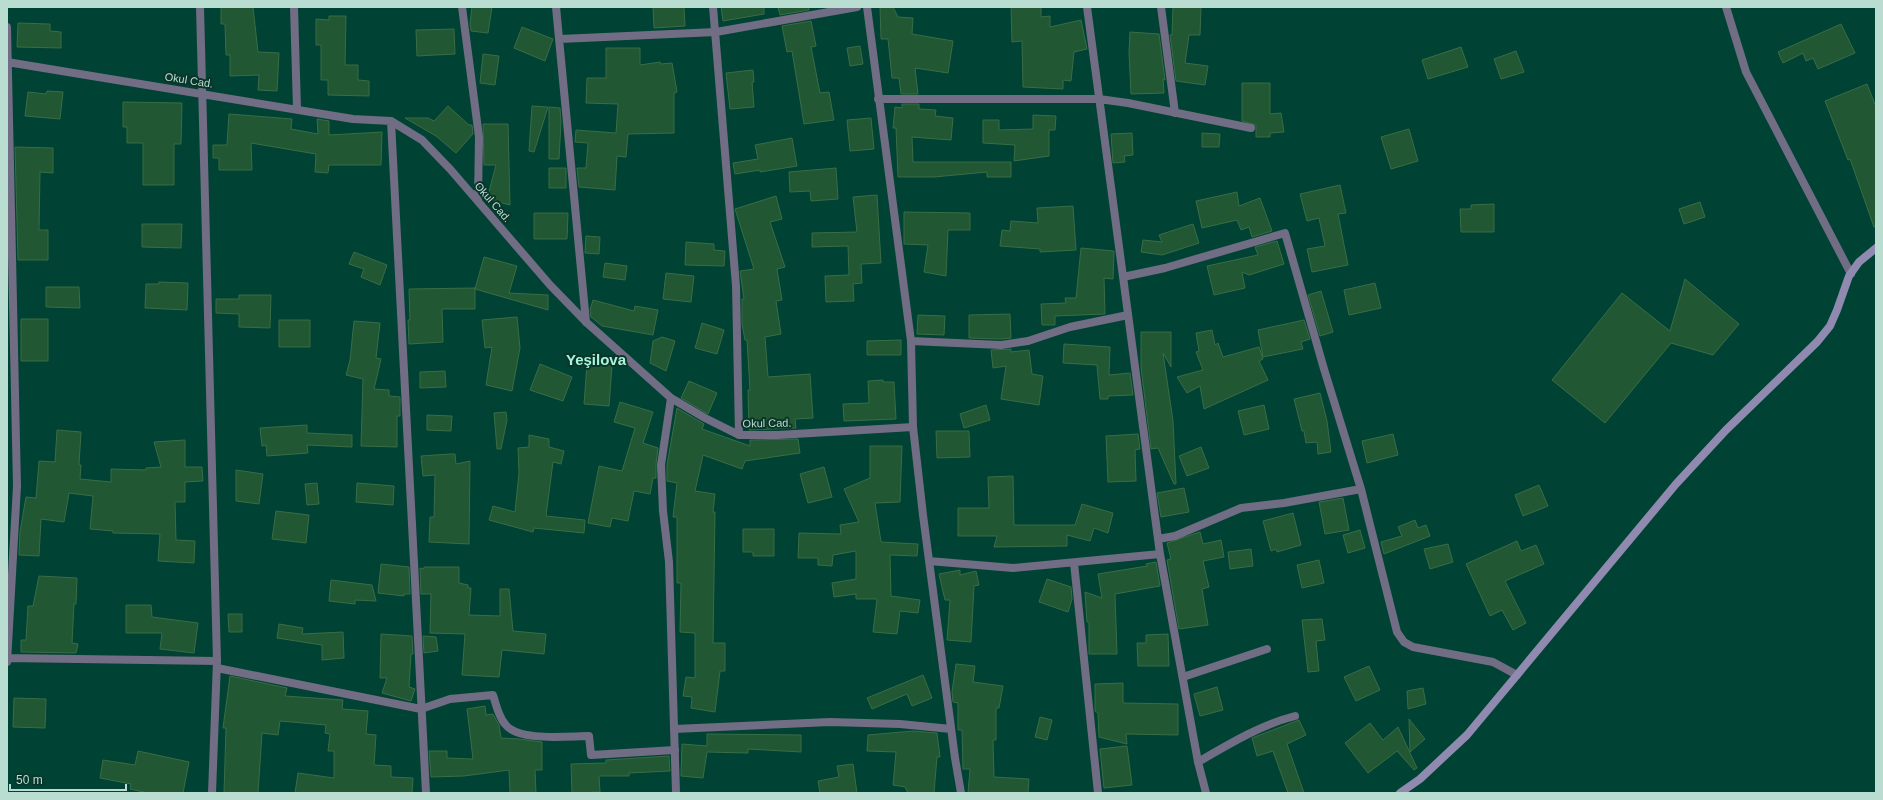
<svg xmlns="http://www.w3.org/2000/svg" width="1883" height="800" font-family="Helvetica,sans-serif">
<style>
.building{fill:#225733;stroke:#386d47}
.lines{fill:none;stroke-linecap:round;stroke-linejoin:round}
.lane{stroke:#706d85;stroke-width:8}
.street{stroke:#706d85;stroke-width:8}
.secondary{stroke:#908ab0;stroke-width:8}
.labels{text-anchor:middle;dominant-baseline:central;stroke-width:4;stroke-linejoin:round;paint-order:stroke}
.street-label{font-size:11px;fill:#b9ddd0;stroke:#0b352a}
.district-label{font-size:15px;font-weight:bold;fill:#a8f5db;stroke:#0b352a}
</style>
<rect width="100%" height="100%" fill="#004233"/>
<path class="building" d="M221,7H253L258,52L279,53L277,91L258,90L259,75L230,76V55H226L225,24H221Z
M472,7H492L488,33L471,31L470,23Z
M653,7H684L685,26L654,28Z
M721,7H764V14L723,21Z
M778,7H808L809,10L780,15Z
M880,7H893L898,17L913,18L912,34L953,41L948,73L915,68L918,94H901L899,78H892L888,39H881Z
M1011,7H1041V17L1050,16V27L1081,20L1087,49L1074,52L1071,81L1063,80V89L1023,87L1022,41L1012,42Z
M1173,7H1201L1200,35H1189L1185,63L1208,66L1205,85L1176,81L1170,35H1172Z
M329,16H346L345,65H358V80L369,81V96L328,95V80H321V45H316V19L329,20Z
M811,21L816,46L811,47L820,93L829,92L834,120L804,124L792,51L787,52L782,26Z
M18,23L50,24V31L61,32V48L17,47Z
M1841,24L1855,53L1818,69L1813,58L1806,61L1803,53L1783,63L1778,52Z
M522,27L553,39L545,61L514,48Z
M454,29L455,54L417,56L416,30Z
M1130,32L1159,34L1165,80L1163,79L1164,93L1131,94L1129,53Z
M860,46L863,64L850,66L847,48Z
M1461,47L1468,67L1428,79L1422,60Z
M606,48H640V65L660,62L661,64L672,63L677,92L674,93V133L628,134L626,157L617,156L615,190L579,187L577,168H586L588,143L575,142L576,130L616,133L618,104L586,103L587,78H606Z
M1516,51L1524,72L1501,79L1494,59Z
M483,54L499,56L495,85L480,83Z
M753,70L754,82H752L754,107L730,109L726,73Z
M1242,83H1270V114L1281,113L1284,132L1270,133V137H1256V125L1242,121Z
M1867,84L1876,107V227H1874L1850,159L1848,160L1825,101Z
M47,91L63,92L60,119L25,116L28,92L46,94Z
M123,102L182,103L181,144H174V185H143V143H127V127H123Z
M902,104H919V109L936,110L935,116L953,118L951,140L912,137L913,162H1011V177H987V172L934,177H898L896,128H893L895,107L902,108Z
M448,106L469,125H472L473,134L456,153L436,136L405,118H428L434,121Z
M532,106L548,107L534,152L529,151Z
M549,107L560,108L561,122L559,159H549Z
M229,114L292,119L291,129L318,134L317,119L329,121V135L382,132L381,165H329L328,173L315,172L316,154L251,143L252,170H219V158H213V145H227Z
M1033,115L1056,116L1055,130H1049V156L1014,161L1015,145L983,143V120H999V130L1033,129Z
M871,118L874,149L850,151L847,120Z
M483,124H508L510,205L487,199L496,165H484Z
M1409,129L1418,161L1391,169L1381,137Z
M1132,133L1133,155L1124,156L1125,162L1113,163L1111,134Z
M1202,133L1220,134L1219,147H1202Z
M792,138L797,166L760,172V170L735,174L733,163L758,159L755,145Z
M15,147L53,148V173L40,172L39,230H48V260H18Z
M549,168H566V188H549Z
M836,168L838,199L811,201L810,191L790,192L789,172Z
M1340,185L1346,213L1338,214L1348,265L1312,272L1307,249L1325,246L1319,218L1307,221L1300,194Z
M1237,192L1239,206L1260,198L1272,231L1252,237L1249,227L1241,230L1237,220L1202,228L1196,201Z
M877,195L881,263L861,264L862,283L853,284L854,301L826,302L825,276L849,275L848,246L812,247V233L857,232L853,197Z
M776,196L782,219L770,222L785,267L777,269L782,300L776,301L781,334L765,337L768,377L810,374L813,418L795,419L796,428L749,430L748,390H750L747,340H745L742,324V299H744L740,271L754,269L735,209Z
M1700,202L1705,217L1684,224L1679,209Z
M1494,204V232H1461L1460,209H1471V205Z
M1073,206L1076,250L1040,252V249L1000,246L1002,230L1010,231L1011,221L1038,223L1037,208Z
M904,212L970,213V230H948L946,276L924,272L928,245L904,244Z
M534,213H568L567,239H534Z
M142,224H182L181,248L142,247Z
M1193,224L1199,243L1162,255L1141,252L1143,240L1162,242L1159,235Z
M586,236L600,237L599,254L585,253Z
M1277,241L1284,264L1249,275L1242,272L1245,288L1214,295L1207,266L1258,255L1255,247Z
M686,242L714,244V250L725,251L724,266L685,265Z
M1081,248L1114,251L1113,279L1104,278L1105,314L1055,316V325H1042L1041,304L1066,303L1065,298H1076Z
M354,252L387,265L380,285L361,277L364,269L349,264Z
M484,257L517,266L509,293L548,295V310L475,289Z
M605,263L627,266L625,280L603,277Z
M666,273L694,276L691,302L663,299Z
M1685,279L1739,324L1713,355L1671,343L1605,423L1552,380L1622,293L1670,331Z
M159,282L188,283L187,310L145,308L146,284H159Z
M1375,283L1381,308L1349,315L1344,290Z
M46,287H79L80,308L46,307Z
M475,288V309H442L443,342L409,344L408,320H410L409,289Z
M1321,291L1333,332L1320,336L1308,295Z
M239,295H271L270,328L239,327V314L216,313V299H239Z
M593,300L634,311L635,306L658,310L653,335L602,326L591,317L590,310Z
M1010,314L1011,338L1001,339L969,338V315Z
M918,315L945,316L944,335L917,334Z
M517,317L520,348L512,391L486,385L492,347L485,348L482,320Z
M21,319H48V361H21Z
M279,320H310V347H279Z
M1304,320L1310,339L1301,342L1303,349L1263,357L1258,330Z
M354,321L380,323L376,358L381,359L374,389L389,390V396L400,397V416H397V447L361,446L363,379L346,375L350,360Z
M702,323L724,330L717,354L695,348Z
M1212,330L1215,345L1218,343L1223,357L1259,347L1263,359L1259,361L1268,380L1204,409L1200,386L1187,393L1177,377L1203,370L1196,352L1199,351L1196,333Z
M1141,332H1171V367L1163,353L1173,421L1176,484H1174L1158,448L1151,449L1141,367Z
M662,337L675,341L666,371L650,363L653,341Z
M901,340V355H867V341Z
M1064,344L1110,347L1109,375L1130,373L1133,395L1108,396V399H1100L1097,365L1063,363Z
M1011,349V352L1029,350L1032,374L1043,376L1039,405L1001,399L1006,366L993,368L991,350Z
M540,364L572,377L563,401L530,390Z
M587,364L612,366L609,406L584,404Z
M445,371L446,387L420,388V372Z
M883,380V382H894L896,419L844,421L843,404L869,403L868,381Z
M689,381L717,393L708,414L681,398Z
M1320,393L1327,421L1331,452L1318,454L1317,442L1306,443L1304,431H1302L1294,399Z
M620,402L653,412L643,443L658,448L656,464V478H653L650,494L634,491L628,521L612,518L610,527L588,523L599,466L622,471L635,428L614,422Z
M986,405L990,420L964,428L960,414Z
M1264,405L1269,429L1244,435L1238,411Z
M677,408L704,424L702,429L750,446V440L798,439L800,453L745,461L742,469L703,455L695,491L715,494L713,512H715L713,643H725V671H720L715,712L691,708L692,697L683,696L686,677L695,678V633L680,632L681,583H677V517H673L677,483L667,481V465Z
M506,412L507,420L501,449H497L494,413Z
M427,415L452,416L451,431L427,430Z
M307,425V433L352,435V447L307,445L308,453L267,456L266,445L262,446L260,428Z
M57,430L81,432L79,465H81L80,479L111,482V469L146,470V468L161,467L154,442L185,440V467H202L203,481L185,482V502H175L176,540L195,541L194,563L158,561L160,534L113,533V531L90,529L93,496L69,493L64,522L41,519L39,556L19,555L20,532L26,497L36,498L39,461L55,462Z
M936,431H969L970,457L937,458Z
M1138,434L1140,449L1135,450L1136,481L1108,482L1106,436Z
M1393,434L1398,455L1367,463L1362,441Z
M529,435L549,439V447L564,451L561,464L553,462L546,516L585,520L584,533L534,528L533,532L489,520L493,506L515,512L519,473L518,448L529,447Z
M870,446H902L900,502L875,503L881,542L918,544L917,556L890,555L891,596L920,600L918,613L900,611L897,634L873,632L877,599H856V594L834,597L832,583L856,579V551L833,555L832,566L818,565V558H798L799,533L841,534L840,525L859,522L844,489L870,478Z
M1201,447L1209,468L1187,476L1179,456Z
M450,454H455L456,464L470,461L469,544L429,542L430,517H434L435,475L423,476L421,456Z
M824,467L832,497L808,503L800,474Z
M236,470L263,474L259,504L236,501Z
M1013,476L1014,525H1075L1082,504L1113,513L1108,533L1094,528L1090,541L1067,535V546L994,547L997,536H958V508H989L988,477Z
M317,483L319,504L307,505L305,484Z
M357,483L394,486L393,505L356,502Z
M1539,485L1548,506L1523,516L1515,495Z
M1184,488L1189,512L1161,517L1157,493Z
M1343,498L1349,530L1325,534L1319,502Z
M276,511L309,515L306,543L272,539Z
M1293,513L1301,545L1277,552L1276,549L1271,551L1263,521Z
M1415,520L1418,528L1426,525L1430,536L1384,554L1381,542L1402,536L1398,527Z
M743,529H774V556H753V552H743Z
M1360,530L1365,548L1348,553L1343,535Z
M1200,532L1203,544L1221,540L1224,557L1203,561L1209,587L1202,589L1208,625L1179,629L1167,560L1171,559L1167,543Z
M1517,541L1521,551L1536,545L1544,564L1505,581L1526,623L1513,630L1502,610L1490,616L1466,564Z
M1448,544L1453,562L1430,569L1424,549Z
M1251,549L1253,566L1230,569L1228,552Z
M1319,560L1324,583L1302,588L1297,565Z
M1156,562L1160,586L1115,594L1117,654H1089V622H1087L1085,592L1102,598L1098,574L1147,566L1146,564Z
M381,564L409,567L410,594H404V596L378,593Z
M424,567H459V583L468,585V588H471L469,615L500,616V589H509L513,631L546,634L544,654L502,650L499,677L462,675L465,634L430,633L431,594H421L420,568L424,569Z
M960,570V575L976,571L979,585L974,586L971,642L947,640L950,600H945L939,574Z
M39,576L77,578L76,604H74L72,643L78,644L76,653L21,652V640H26L28,606H33Z
M1047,579L1071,587L1072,599L1068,612L1039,602Z
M331,580L372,585L376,601L355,600V604L329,601Z
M126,605H151L152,617L198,623L194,653L160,649L162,633H126Z
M228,614H242V632H229Z
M1322,619L1325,640L1316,641L1319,671L1308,672L1302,620Z
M279,624L303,628L302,634L343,632L344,658L322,660V645L277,638Z
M381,634L412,636L413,654H411L409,687L415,689L411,701L382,693L387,678H380Z
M1168,634L1169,666H1138L1137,643H1146V635Z
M423,636L436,637L438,651L424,653Z
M956,664L975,666L973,682L1003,686L999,708H996V740H993L994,777L1029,779L1028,793H968L970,769H963L962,730H958V703L953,702L952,692Z
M1369,666L1380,690L1356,701L1344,677Z
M923,675L932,698L912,706L907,694L872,709L867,698Z
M230,676L287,688L285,696L343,700L342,709L368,711L366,734L376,735L374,765L391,766V777L413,778L412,793H295L298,773L334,778V751H328L330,734L325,733L326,725L280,721L278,735L262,733L258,793H224L226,728H223Z
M1123,683V703L1178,704V735L1126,734L1127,744L1099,737L1098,713L1095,711V684Z
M1217,687L1223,710L1200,716L1194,694Z
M1423,688L1426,704L1408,709L1407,691Z
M14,698L46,699L45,728L13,727Z
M485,706L486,715L493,714L499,725L501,738L519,739L542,742V770H535L536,793H510L509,770L464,776L431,777L429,751H447V758L473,759L467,709Z
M1040,717L1052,720L1047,740L1035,737Z
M1409,719L1425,739L1410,752Z
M1299,720L1306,735L1287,744L1304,793H1288L1273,751L1257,756L1252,738Z
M1370,723L1383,740L1398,727L1417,768L1414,770L1397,751L1368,773L1345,743Z
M913,731L937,733L940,757H937L934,793H908L905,787L893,785L896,752L867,751L868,735Z
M707,734L801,735V752L748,749V753L707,752L703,778L681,776L682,744L707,746Z
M1127,746L1132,785L1104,788L1100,749Z
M138,751L189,762L183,793H148L130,789L131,784L100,778L103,760L135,765Z
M669,756L670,771L629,773V776H599L600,792L572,793L571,764L606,763V760Z
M853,764L857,793H820L818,781L839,777L837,766Z"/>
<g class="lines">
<path class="lane" d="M421,709L450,699L493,695C496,704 498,716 505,724C518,742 568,736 589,736L591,755L675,750
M674,729L830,722L900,724L951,729
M1198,762C1229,744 1260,725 1295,716"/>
<path class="street" d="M200,7L217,661L212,793
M294,7L297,109
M462,7L479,137L478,200
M556,7L586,322
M713,7L736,286L739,435
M867,7L911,341L913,427L923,515L955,758L961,793
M1087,7L1160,554L1198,762L1206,793
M1161,7L1175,113
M1726,7L1746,72L1851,274
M7,27L17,486L7,662
M560,39L716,32L857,7
M7,62L353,119L391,121L422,140L450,169L550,285L586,322L671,398L705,418L739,435H778L913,427
M878,99H1099L1128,103L1251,128
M391,121L426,793
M1123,277L1165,268L1285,233L1324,369L1361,489L1397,632L1404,642L1413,647L1493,662L1517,675
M911,341L1001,345L1028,341L1070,327L1128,315
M671,398L661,465L663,511L669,562L676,793
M1158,539L1175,536L1241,508L1284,503L1361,489
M929,561L1013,568L1160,554
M1074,563L1098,793
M7,658L217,661
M217,668L421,709
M1183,677L1267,649"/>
<path class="secondary" d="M1400,793L1420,779L1467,735L1676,484L1726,430L1817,342L1830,326L1837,310L1849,276L1859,262L1876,248"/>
</g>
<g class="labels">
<g class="street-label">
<text transform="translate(189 80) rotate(9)">Okul Cad.</text>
<text transform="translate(493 202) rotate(49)">Okul Cad.</text>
<text transform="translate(767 423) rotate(-1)">Okul Cad.</text>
</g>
<g class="district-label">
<text x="596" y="359">Yeşilova</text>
</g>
</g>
<rect width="1883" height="800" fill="none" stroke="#b9ddd0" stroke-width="16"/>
<path d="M10 784v6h116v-6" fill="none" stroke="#b9ddd0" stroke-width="2"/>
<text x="16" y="784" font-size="12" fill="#b9ddd0" stroke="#0b352a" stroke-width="3" paint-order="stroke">50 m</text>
</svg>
